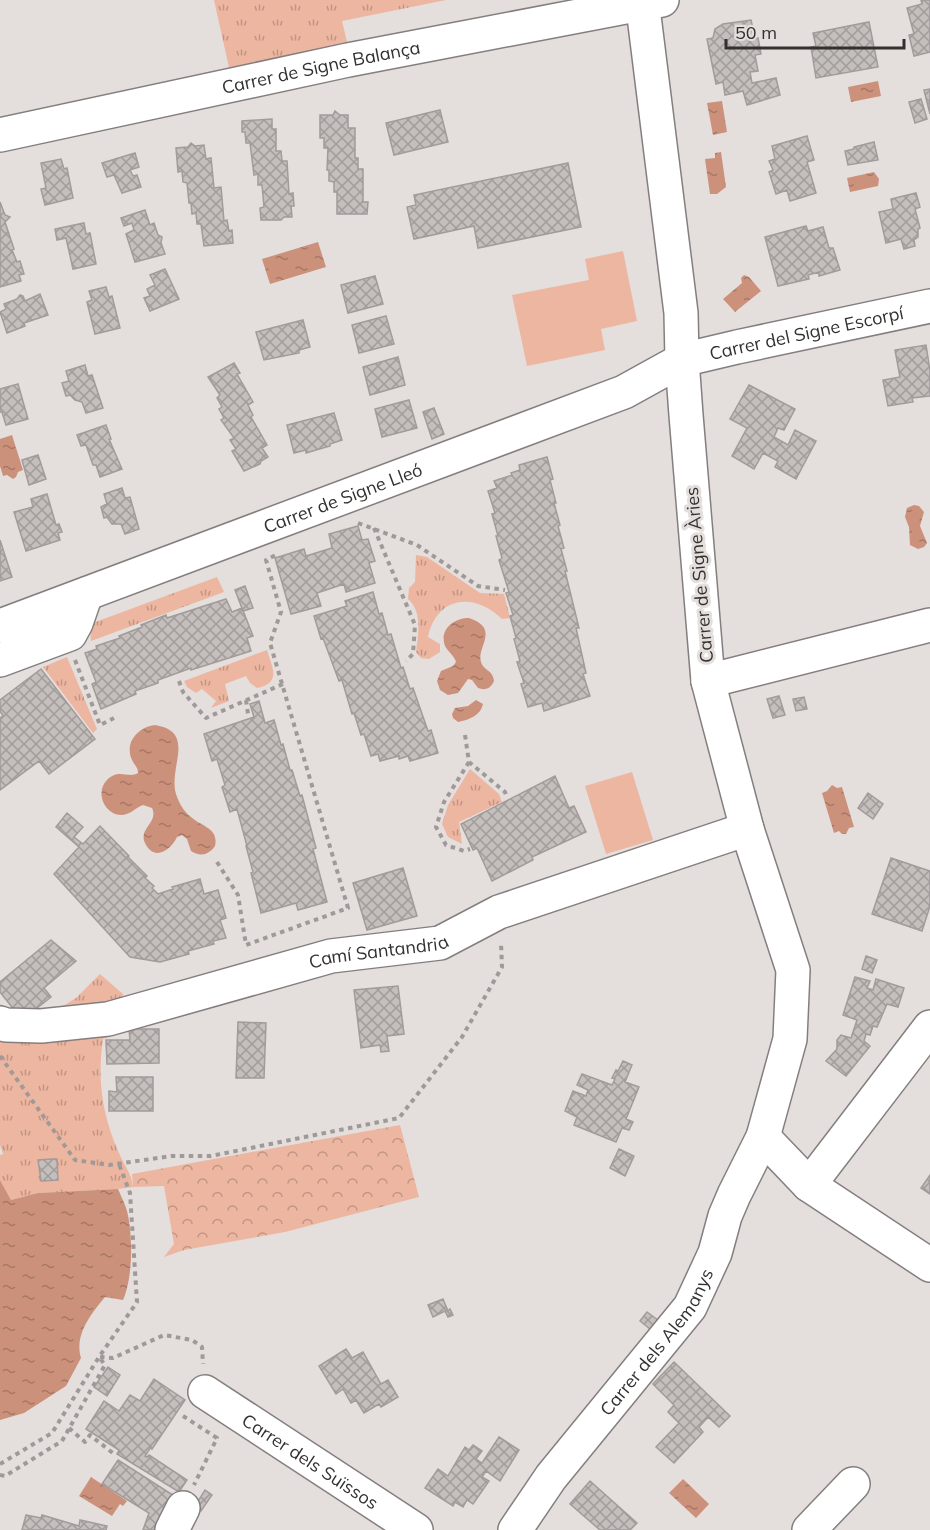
<svg xmlns="http://www.w3.org/2000/svg" width="930" height="1530" font-family="Mulish,sans-serif">
<style>
.grass{fill:url(#grass-tufts)}
.park{fill:url(#park-crowns)}
.pitch{fill:#edb6a1}
.water{fill:url(#water-ripples)}
.building{fill:url(#building-cross-hatch);stroke:#a19b9a;stroke-width:1.5}
.lines{fill:none;stroke-linecap:round;stroke-linejoin:round}
.minor-casing{stroke:#847f7e;stroke-width:36}
.path{stroke:#9f9a99;stroke-width:4;stroke-dasharray:4.5 4.5;stroke-linecap:butt}
.minor{stroke:#fff;stroke-width:33}
.labels{text-anchor:middle;dominant-baseline:central;stroke-width:6;stroke-linejoin:round;paint-order:stroke}
.street-label{font-size:18px;fill:#333130;stroke:#e4dedc}
</style>
<defs>
<pattern id="grass-tufts" width="24" height="20" patternUnits="userSpaceOnUse" patternTransform="scale(1.5)"><rect width="24" height="20" fill="#edb6a1"/><path d="M3 7l-1-3M5 7V3M7 7l1-3M15 17l-1-3M17 17v-4M19 17l1-3" fill="none" stroke="#c19584"/></pattern>
<pattern id="park-crowns" width="20" height="18" patternUnits="userSpaceOnUse" patternTransform="scale(1.5)"><rect width="20" height="18" fill="#edb6a1"/><path d="M2 6a3 3 0 1 1 6 0M12 15a3 3 0 1 1 6 0" fill="none" stroke="#c19584"/></pattern>
<pattern id="water-ripples" width="26" height="14" patternUnits="userSpaceOnUse" patternTransform="scale(1.5)"><rect width="26" height="14" fill="#cc917b"/><path d="M2 4q2-2 4 0t4 0M15 11q2-2 4 0t4 0" fill="none" stroke="#a67765"/></pattern>
<pattern id="building-cross-hatch" width="8" height="8" patternUnits="userSpaceOnUse" patternTransform="scale(1.5)"><rect width="8" height="8" fill="#c4bfbd"/><path d="M0 0l8 8M0 8l8-8" fill="none" stroke="#a09c9a"/></pattern>
</defs>
<rect width="100%" height="100%" fill="#e4dedc"/>
<path class="grass" d="M214,0H446L342,21L348,46L230,72Z
M416,555L427,557L480,593L504,594L510,618L502,619C474,592 437,596 428,637L440,644V652L429,659L421,658L416,652C418,635 423,612 408,599L409,588L415,582Z
M217,577L224,592L91,641L90,624Z
M267,650C272,667 282,683 257,688L250,683L246,676L225,684L229,701L211,708L216,701L202,689L196,693L187,687L184,681Z
M67,657L97,729L93,733L43,667Z
M470,769L499,794L502,802L459,822L462,844L448,837L442,824L448,805Z
M100,974L123,994L119,1033L103,1039C97,1080 102,1115 119,1153C124,1166 131,1171 133,1187L118,1189L38,1193L11,1200L0,1180V1155L3,1154L0,1145V1004L9,1009L53,1012L76,998Z"/>
<path class="park" d="M400,1125L419,1197L285,1232L184,1250L164,1257L174,1244L164,1186L133,1187L132,1174Z"/>
<path class="pitch" d="M623,251L637,321L601,329L605,350L527,366L512,295L589,280L585,259Z
M632,772L653,840L606,854L585,786Z"/>
<path class="water" d="M878,81L881,96L851,102L848,87Z
M722,101L727,132L713,135L707,103Z
M721,152L726,187L717,194H710L705,159L715,158V153Z
M874,172L879,179L878,186L850,192L847,178Z
M318,242L326,267L270,284L262,259Z
M744,275L749,277L761,291L735,312L723,299L742,283L741,278Z
M12,435L23,470L18,472L16,477L13,479L7,475L3,476L0,466V439Z
M914,505L919,506L924,512L920,526L927,543L924,547L918,549L910,545L909,527L905,517L907,508Z
M469,618C501,629 476,647 481,662C484,671 493,670 494,681C491,688 486,691 478,688L472,680L468,679L458,693L448,695L440,690L437,681L441,671L453,666L456,662C454,655 448,652 445,646C439,629 454,618 469,618Z
M476,700L483,704C481,715 469,720 458,722L453,718L452,714L455,708L468,706Z
M155,725C197,732 168,767 176,794C179,803 184,812 191,817C202,827 219,828 215,846C209,855 200,857 191,851L187,839L182,835L177,837C171,850 154,862 145,843C138,828 159,823 152,808L143,805C135,808 130,815 121,815C104,814 95,792 107,780C119,768 128,779 138,773C138,767 135,766 132,760C124,743 138,727 155,725Z
M832,785L837,788L842,787L854,827L849,828L846,834H842L839,831L834,833L822,793L827,791Z
M0,1180L11,1200L38,1193L118,1189C121,1196 125,1204 127,1211C133,1235 133,1278 123,1300L105,1297C91,1314 74,1335 81,1358L66,1386L24,1413L0,1420Z
M91,1477L127,1501L123,1506L120,1504L112,1516L79,1496Z
M683,1479L709,1504L696,1518L669,1493Z"/>
<path class="building" d="M921,0H930V52L914,56L909,35L914,34L907,8L922,4Z
M751,20L755,39L758,38L761,54L755,55L758,71L750,72L752,83L776,78L780,95L747,105L743,91L725,95L723,82L716,84L707,39L713,38L715,29L723,24Z
M869,22L878,67L816,78L811,47L816,46L813,33Z
M930,89V114L924,90Z
M921,99L927,119L915,123L909,102Z
M440,110L448,142L394,155L386,123Z
M335,111L340,115H348V128H355V158H358V169H363V202H368L367,214H337V192H334V182L329,181V170H327L328,148H324V138H320V115H333Z
M272,119V129H276V151H281L282,161H287L289,194L293,193L294,206H291L292,217H284L281,220H261L260,208L264,207L262,185H258V174L254,175L250,143H246L245,132H242V121Z
M807,136L814,160L807,162L816,193L790,201L787,190L776,194L769,172L773,170L769,161L775,159L772,146Z
M874,142L878,160L848,165L845,151L854,149V147Z
M191,143L195,146L204,145L206,159L211,158L214,188L221,187L224,221L227,220L229,231L232,230L233,243L204,246L201,224H197L196,213L192,214L191,203H189L187,183L183,182L182,171L178,172L176,148L188,147Z
M135,153L139,167L130,170L133,176L137,175L141,187L122,193L114,175L107,177L102,163Z
M61,159L64,169L67,168L73,198L45,205L41,189L46,188L41,163Z
M568,163L581,227L478,248L474,226L414,239L407,207L416,205L414,195Z
M916,193L920,207L915,209L920,228L918,229V237L914,240L915,246L904,249L901,239L886,243L879,212L893,209L891,199Z
M0,202L5,215L10,217L5,222L14,249L12,250L17,262L20,261L24,274L19,275L21,281L0,287Z
M145,210L150,225L154,223L158,235L162,237L161,243L165,254L135,262L126,234L134,230L132,223L124,226L121,218Z
M84,223L86,234L90,233L96,264L73,269L66,238L57,240L55,229Z
M806,226L808,231L823,227L829,248H833L840,270L819,276V272L808,275L809,279L778,286L765,237Z
M165,269L179,299L150,311L144,298L150,296L147,289L155,285L150,275Z
M375,276L383,304L348,313L341,285Z
M106,287L109,297L112,296L120,328L95,334L87,302L92,300L89,291Z
M40,294L48,315L24,323L25,326L7,333L0,312L6,309L4,304L17,299L20,295L23,296L25,301Z
M386,316L394,344L359,353L352,325Z
M303,320L310,347L299,350V353L264,360L256,332Z
M926,345L930,371V396L912,398L913,402L888,406L883,380L900,377L895,350Z
M398,357L405,385L370,395L363,367Z
M234,363L240,373L237,374L253,402L248,405L253,415L251,417L267,445L262,448L268,457L261,461L260,464L244,471L232,451L236,449L230,440L234,438L221,420L224,418L219,409L222,407L217,398L220,395L208,377Z
M85,365L88,376L92,375L103,408L86,413L82,402L75,400L70,395L66,396L62,383L69,381L66,371Z
M18,384L28,419L6,425L2,412H0V389Z
M749,385L795,409L784,430L778,428L774,437L788,445L795,430L816,441L796,479L775,467L778,461L763,453L754,469L732,456L747,428L730,419Z
M409,400L417,428L382,437L375,409Z
M434,408L444,434L432,439L423,412Z
M334,413L342,440L330,444V446L306,453V450L294,453L287,425Z
M106,425L111,439H109L122,469L100,477L96,465H93L86,445L81,446L77,435Z
M38,455L46,479L29,485L22,460Z
M547,457L553,479L550,480L556,503H554L560,525L558,526L564,548L561,549L567,571H565L579,628H576L586,673L583,674L590,696L544,711L542,703L528,707L521,684L524,683L517,662L520,661L514,639L516,638L510,616L513,615L506,593L509,592L499,560L502,558L496,536H498L492,514L495,513L488,491L497,488L494,481L512,475L511,473L520,470L519,465Z
M122,488L125,498L130,497L139,529L125,534L121,524H112L107,517L104,518L101,507L107,504L104,494Z
M47,494L56,525L59,524L62,532L58,533L60,540L26,551L14,512L33,507L31,499Z
M358,526L362,540L368,539L375,561L369,563L375,583L346,592L344,584L317,593L321,606L291,614L275,558L304,549L306,556L332,548L329,534Z
M0,540L12,577L0,581Z
M245,586L253,608L243,611L235,590Z
M373,592L379,614L382,613L388,635L391,634L401,668L403,667L410,689L413,688L428,731L431,730L438,753L410,761L408,756L399,759V756L380,761L378,754L371,756L364,734L361,735L354,713L352,714L342,680L339,681L323,638L321,639L314,616L347,606L345,601Z
M226,599L232,612L242,608L253,636L247,638L251,651L191,670V668L158,680V683L135,691L136,694L101,709L92,684L96,682L85,653L97,649L96,646L120,638L119,636L142,627L141,625L166,615L167,618Z
M41,669L95,739L49,774L39,761L0,790V718L3,716L0,711V700Z
M779,696L785,715L773,718L767,699Z
M804,697L807,709L796,711L793,699Z
M259,701L265,723L274,720L281,745L283,744L290,770H292L300,796L302,795L316,848L313,849L327,902L298,910L296,903L261,913L251,873L253,872L246,846H247L237,809L230,812L222,787L225,785L217,759L212,761L204,734L254,717L250,704Z
M555,776L569,808L574,806L586,832L532,857L533,860L492,881L477,848L473,850L461,824Z
M868,793L883,804L873,819L858,808Z
M67,813L83,827L74,837L83,844L100,826L129,856L128,857L147,876L145,878L154,886L152,888L158,894L173,889L172,887L200,879L204,894L218,890L226,918L220,920L226,938L213,941L214,944L188,951L189,954L160,962L130,957L54,874L79,847L56,827Z
M891,858L930,871V906L922,931L872,914Z
M403,868L417,916L367,930L353,883Z
M51,940L76,961L44,988L51,997L31,1013L15,1011L0,992V982Z
M866,956L877,960L872,973L862,969Z
M855,977L870,981L867,988L873,990L876,979L904,988L898,1007L887,1004L877,1027L873,1026L870,1035L866,1034L864,1041L870,1046L846,1076L826,1061L837,1049V1040L841,1035L851,1038L857,1020L843,1015Z
M398,986L404,1034L387,1036L389,1051L381,1052L380,1045L361,1048L354,990Z
M238,1022L266,1023L264,1078H236Z
M129,1029H159V1063L107,1064L106,1040H130Z
M623,1061L632,1065L625,1082L639,1087L626,1119L633,1122L629,1130L622,1128L616,1142L574,1125L577,1117L565,1111L573,1091L586,1096L588,1090L577,1085L582,1074L612,1085L615,1079L612,1078L616,1070L618,1071Z
M116,1077H153V1111H109V1091L117,1092Z
M619,1149L634,1156L625,1176L610,1168Z
M53,1159H57L58,1180L41,1181L38,1160Z
M930,1175V1194L921,1188Z
M443,1299L448,1311L450,1309L453,1315L448,1317L445,1311L433,1317L428,1305Z
M647,1312L658,1320L650,1329L640,1321Z
M346,1349L352,1358L363,1352L381,1384L388,1380L398,1397L381,1407L379,1404L364,1413L356,1400L351,1403L343,1389L336,1394L319,1366Z
M674,1362L730,1416L719,1427L708,1417L699,1427L703,1432L674,1463L656,1447L679,1423L668,1412L674,1405L653,1384Z
M108,1367L120,1375L107,1396L94,1387Z
M154,1379L185,1400L152,1449L151,1447L145,1456L147,1457L149,1455L187,1480L179,1492L117,1454L119,1450L86,1429L104,1401L119,1411L130,1395L140,1401Z
M499,1437L519,1450L500,1481L486,1471L482,1477L489,1481L473,1504L467,1500L463,1507L455,1502L453,1506L425,1488L438,1469L448,1476L465,1447L469,1450L473,1445L482,1451L476,1459L482,1463Z
M118,1460L179,1499L156,1530H143L149,1513L102,1484Z
M590,1481L637,1523L630,1530H600L570,1504Z
M205,1490L212,1495L201,1511L195,1506Z
M26,1515L41,1518L42,1515L79,1526L80,1520L107,1526L106,1530H22Z"/>
<g class="lines">
<defs>
<g id="minor">
<path id="s1" d="M0,135L348,60L662,0"/>
<path id="s2" d="M0,626L624,392L682,360L737,347L930,306"/>
<path d="M0,660L70,634L76,623L86,594"/>
<path d="M708,681L930,625"/>
<path id="s3" d="M0,1023L6,1025L41,1026L108,1019L331,956L440,943L499,912L747,829"/>
<path d="M763,1137L809,1185L930,1265"/>
<path d="M809,1185L930,1027"/>
<path id="s4" d="M205,1392L416,1530"/>
<path d="M172,1530L183,1508"/>
<path id="s5" d="M515,1530L551,1477L690,1307L715,1253L725,1216L734,1195L763,1137L790,1039L793,970L747,829L708,681L686,415L682,360L681,313L642,0"/>
<path d="M809,1530L853,1484"/>
</g>
</defs>
<use href="#minor" class="minor-casing"/>
<path class="path" d="M358,523L417,545L478,586L505,590
M374,528L415,625L413,654L406,661
M75,660L100,725L114,718
M179,681L183,692L206,718L283,684
M246,700L248,714
M465,735L469,762L505,792L507,798
M469,762L444,802L436,827L446,845L464,851L470,849
M217,862L238,895L246,945L348,908L270,643L281,612L266,560L276,555
M0,1056L75,1160L109,1165L172,1156H211L399,1118L462,1037L502,967L501,943
M100,1357L113,1358L164,1335L192,1340L202,1347L203,1364
M183,1416L217,1438L194,1485
M69,1428L85,1442L90,1435L114,1454
M0,1464L52,1433L99,1357L137,1302L130,1193L119,1164
M0,1475L5,1476L62,1441L105,1365L99,1357"/>
<use href="#minor" class="minor"/>
</g>
<g class="labels">
<g class="street-label">
<text stroke="none"><textPath href="#s1" startOffset="328">Carrer de Signe Balança</textPath></text>
<text stroke="none"><textPath href="#s2" startOffset="860">Carrer del Signe Escorpí</textPath></text>
<text stroke="none"><textPath href="#s2" startOffset="366">Carrer de Signe Lleó</textPath></text>
<text transform="translate(699 575) rotate(-95)">Carrer de Signe Àries</text>
<text stroke="none"><textPath href="#s3" startOffset="388">Camí Santandria</textPath></text>
<text stroke="none"><textPath href="#s5" startOffset="236">Carrer dels Alemanys</textPath></text>
<text stroke="none"><textPath href="#s4" startOffset="126">Carrer dels Suïssos</textPath></text>
</g>
</g>
<path d="M726 39v9h178v-9" fill="none" stroke="#333130" stroke-width="3"/>
<text x="735" y="39" font-size="18" fill="#333130" stroke="#e4dedc" stroke-width="4.5" paint-order="stroke">50 m</text>
</svg>
